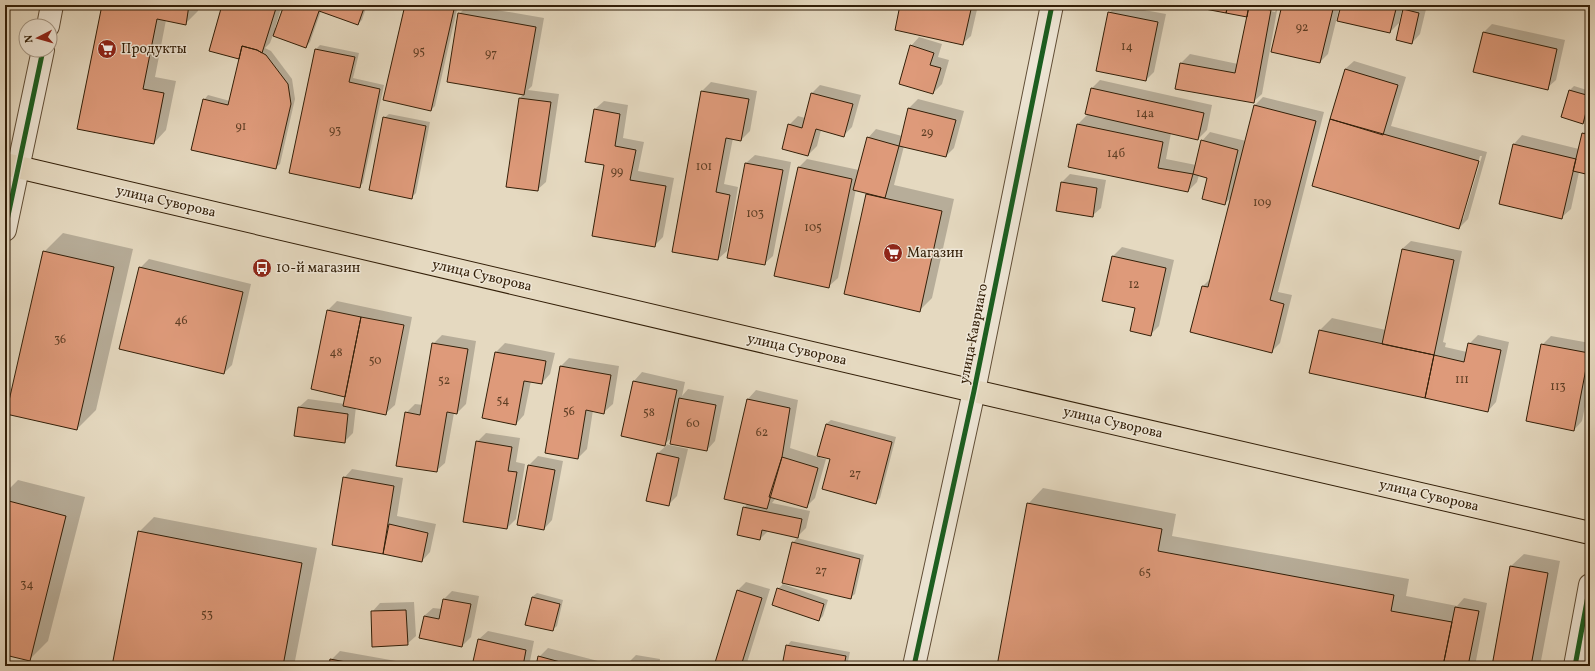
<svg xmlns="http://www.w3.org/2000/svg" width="1595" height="671" font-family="Vollkorn,serif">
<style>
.shadow{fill:#0003;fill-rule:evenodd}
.building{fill:#de9a7a;stroke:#331f08}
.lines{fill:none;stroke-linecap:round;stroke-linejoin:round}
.minor-casing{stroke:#604e36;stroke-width:24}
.major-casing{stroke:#331f08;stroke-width:24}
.minor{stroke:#eee6d6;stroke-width:22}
.major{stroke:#e5d9c0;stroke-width:22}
.cycleway-casing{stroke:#eee6d6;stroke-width:8}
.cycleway{stroke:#1b5e20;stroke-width:5}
.labels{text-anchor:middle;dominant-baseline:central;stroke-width:3;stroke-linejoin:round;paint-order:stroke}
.number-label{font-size:12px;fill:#5e3e24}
.poi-label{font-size:14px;fill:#331f08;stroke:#eee6d6;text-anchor:start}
.street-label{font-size:14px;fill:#331f08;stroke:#eee6d6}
</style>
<rect width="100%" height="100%" fill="#e5d9c0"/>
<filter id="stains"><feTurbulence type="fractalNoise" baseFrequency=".005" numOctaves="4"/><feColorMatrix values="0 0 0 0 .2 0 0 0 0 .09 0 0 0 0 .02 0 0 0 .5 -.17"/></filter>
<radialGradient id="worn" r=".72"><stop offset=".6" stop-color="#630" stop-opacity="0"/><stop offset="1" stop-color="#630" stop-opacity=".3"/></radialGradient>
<path class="shadow" d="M103,5H199L198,11L185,24L166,20L155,77L176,81L166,130L154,143Z
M224,5H282L275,28L277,29L285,5H367L362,20L358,24L321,11L310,42L306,47L273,35L270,43L265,48L271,51L292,79L295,99L280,164L275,168L204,100L208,95L230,101L240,58Z
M406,5H458L435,106L431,110Z
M468,5L544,18L532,86L528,90L559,94L546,182L537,190L520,98L523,94L459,14Z
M901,5H978L971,36L962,44Z
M1117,5L1166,14L1154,72L1146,80L1109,13Z
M1189,5H1278L1262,94L1253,102L1176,88L1181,63L1190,54L1238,64L1247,17ZM1255,6L1276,10L1275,12L1255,8Z
M1283,5H1340L1328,54L1320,62Z
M1342,5H1403L1399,23L1390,32Z
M1409,5H1427L1420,34L1412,43L1404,10Z
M1492,24L1565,40L1556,80L1547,88L1484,32Z
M919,37L942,44L938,57L949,60L942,84L933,93L911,46Z
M320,45L359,53L353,78L384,85L363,183L359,187L316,49Z
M1354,61L1406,77L1391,126L1487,152L1468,219L1459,228L1313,186L1345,69ZM1480,156H1482L1463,219H1461Z
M1100,80L1212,105L1207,130L1198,139L1171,133L1166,159L1196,165L1202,141L1210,132L1246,141L1255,105L1263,97L1324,112L1278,292L1292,295L1280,343L1271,352L1203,286L1211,278L1232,197L1224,204L1209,177L1199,175L1197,182L1188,191L1078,124L1088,114L1091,89Z
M711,82L757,91L750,131L741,140L733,138L724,184L738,187L727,251L718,259L673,251L702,91Z
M820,85L861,95L852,127L843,136L821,130L817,146L808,155L789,125L798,116L805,118L812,93Z
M1574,86L1590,91V108L1587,119L1583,123L1570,90Z
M918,99L964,111L954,148L946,156L904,146L894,185L954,199L932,298L920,310L867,194L869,193L856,189L838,278L829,286L798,168L807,159L859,170L868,138L876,129L902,136L909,108Z
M604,101L628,105L623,138L644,142L638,171L674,178L663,237L654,246L606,165L595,109Z
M389,114L430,122L416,193L411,198L384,118Z
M1587,129L1590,130V174L1579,172L1571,209L1562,217L1500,203L1514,144L1522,135L1579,149L1583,134Z
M755,155L791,162L773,256L764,264L746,163Z
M1070,174L1106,180L1101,208L1092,216L1062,182Z
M63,233L133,249L96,410L77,429L44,252Z
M1411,241L1462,251L1443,342L1446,343L1445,347L1467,352L1469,344L1478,335L1509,342L1496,402L1488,411L1319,331L1332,318L1386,330L1402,249Z
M1122,247L1174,260L1159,326L1150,335L1136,308L1103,300L1113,256Z
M149,259L251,284L232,365L224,373L140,268Z
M337,301L412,317L395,405L386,413L356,407L353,433L344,442L299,407L308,399L345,404L347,396L312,389L328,310Z
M442,335L476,341L466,404L457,413H454L445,463L436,471L406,413L415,404L423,405L433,344Z
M1551,336L1590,343V382L1582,421L1574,430L1542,345Z
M505,343L555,353L550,374L542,383L531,381L524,415L516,424L484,417L496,352Z
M569,358L619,366L613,404L604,412L593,410L587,449L578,458L561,366Z
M642,372L685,382L682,396L688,389L724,396L715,441L707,450L673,436L665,444L688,449L677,496L668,505L658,453L667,445L622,435L634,381Z
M756,390L798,400L790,448L818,457L826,424L831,420L896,437L880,498L876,502L831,459L821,456L820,458L826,459L815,498L806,507L776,498L772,503L810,511L806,528L798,536L768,531L760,539L744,508L748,503L725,498L748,399Z
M486,433L520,438L516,462L525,464L516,519L507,528L464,521L477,442Z
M538,456L563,461L552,520L544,529L519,525L529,465Z
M352,469L403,478L397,516L436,524L430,552L422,561L333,544L344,478Z
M18,480L85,497L48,641L29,660L5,654V493Z
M1043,488L1176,514L1172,536L1409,579L1406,596L1457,606L1464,598L1487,603L1475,666H998L1028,504Z
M154,517L317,548L294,666H113L139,532Z
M797,538L864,555L855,594L850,598L793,543Z
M1524,554L1560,561L1540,666H1493L1511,566Z
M746,582L770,589L746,666H715L737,591Z
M783,584L828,600L823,616L819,620L778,589Z
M452,591L479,596L471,637L462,646L424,616L433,608L442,609L444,599Z
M537,593L563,600L557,626L552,630L532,597Z
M414,602L416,636L407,644L372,612L380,603Z
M488,631L534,641L529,666H473L479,639Z
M791,641L850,652L847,666H783L787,646Z
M548,648L598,661L597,666H537L539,657Z
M340,651L424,666H330L331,660Z
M636,655L660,659L659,666H627V664Z"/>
<path class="building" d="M102,5H189L186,25L157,19L143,89L164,93L154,144L77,129Z
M222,5H277L262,53L257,50L242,46L239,59L209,51Z
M284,5H365L358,25L319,11L306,48L273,36Z
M405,5H455L431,111L383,100Z
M900,5H972L963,45L895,30Z
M1184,5H1228L1226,13Z
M1228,5H1249L1247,17L1226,13Z
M1282,5H1334L1320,63L1271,52Z
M1341,5H1397L1390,33L1337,21Z
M1249,6L1271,10L1254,103L1175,89L1180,63L1235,73Z
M1403,9L1419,13L1412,44L1396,40Z
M1108,12L1158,22L1146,81L1096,71Z
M458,13L536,27L524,95L447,82Z
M1483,32L1557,49L1548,90L1473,72Z
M910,45L934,53L930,65L941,68L933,94L899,84Z
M242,46L257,50L266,55L288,84L291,104L276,169L191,150L203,99L228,105Z
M315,49L355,57L349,82L380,89L360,188L289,173Z
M1345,69L1398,85L1383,135L1330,119Z
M1091,88L1204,113L1198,140L1085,114Z
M1569,90L1590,96L1583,124L1561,117Z
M701,91L749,99L741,141L726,138L716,192L730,195L718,260L672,252Z
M811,93L853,104L844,137L816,129L808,156L782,149L788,124L802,128Z
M519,98L551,102L538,191L506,187Z
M1254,105L1316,121L1270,300L1284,304L1272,353L1190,332L1202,286L1208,287Z
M908,108L956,120L946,157L899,146Z
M594,109L620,114L615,146L636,150L630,180L666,186L655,247L592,236L604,165L585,162Z
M383,117L426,126L412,199L369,190Z
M1330,119L1479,161L1459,229L1312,186Z
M1077,124L1163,142L1158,168L1193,174L1188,192L1068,167Z
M1582,133L1590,135V175L1573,171Z
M867,137L899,146L885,198L853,190Z
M1201,140L1238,150L1225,205L1202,199L1207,178L1193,174Z
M1513,144L1576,159L1562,219L1499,204Z
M745,163L783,170L765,265L727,258Z
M798,167L852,179L829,288L774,276Z
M1061,182L1097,188L1093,217L1056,211Z
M866,194L942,211L920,312L844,294Z
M1402,249L1454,260L1434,355L1382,344Z
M43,251L114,267L77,430L6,414Z
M1112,256L1166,268L1151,336L1130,331L1135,308L1102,301Z
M139,267L243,292L224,374L119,349Z
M327,310L361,317L345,397L311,389Z
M361,317L404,325L386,415L343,406Z
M1319,330L1434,355L1425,398L1309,373Z
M432,343L468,349L457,414L447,412L437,472L396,466L405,412L420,415Z
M1468,343L1501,350L1488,412L1425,398L1434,355L1464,362Z
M1541,344L1589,353L1574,431L1526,421Z
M495,352L546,361L542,384L524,381L516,425L482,418Z
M560,366L611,375L604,414L586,410L578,459L545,453Z
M633,381L677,390L665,446L621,436Z
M679,398L716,405L707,451L670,444Z
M747,399L790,408L782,457L767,509L724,499Z
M298,407L348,414L345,443L294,436Z
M826,424L892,442L876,504L822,489L830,459L817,456Z
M476,441L512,447L508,471L517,472L507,529L463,522Z
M657,453L679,458L669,506L646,501Z
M782,457L818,468L807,508L769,497Z
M528,465L555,470L544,530L517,525Z
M343,477L394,486L383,554L332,545Z
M5,500L66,516L30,661L5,655Z
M1027,503L1162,529L1158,551L1394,595L1391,611L1452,622L1443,666H997Z
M743,507L802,519L798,538L762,530L760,540L737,535Z
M389,524L428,533L422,562L383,554Z
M138,531L302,563L283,666H112Z
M792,542L860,559L851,599L782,583Z
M1510,566L1548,573L1531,666H1492Z
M777,588L824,604L819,621L772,605Z
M737,590L762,598L741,666H714Z
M532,597L560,604L553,631L525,625Z
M443,599L471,604L462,647L419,638L424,616L439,619Z
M1455,607L1479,611L1468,666H1443Z
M406,610L408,645L372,647L371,611Z
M478,639L526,650L523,666H472Z
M786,645L846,656L844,666H782Z
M538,656L575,666H536Z
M330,659L367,666H329Z"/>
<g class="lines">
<defs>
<path id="minor" d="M48,26L52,5
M5,230L43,50
M914,666L974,391L1052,5
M1575,666L1590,585"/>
<path id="major" d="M5,164L974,391L1590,533"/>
</defs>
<use href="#minor" class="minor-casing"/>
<use href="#major" class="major-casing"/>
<use href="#minor" class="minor"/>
<use href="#major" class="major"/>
<defs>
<path id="cycleway" d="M5,230L43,50
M914,666L974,391L1052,5
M1575,666L1590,585"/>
</defs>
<use href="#cycleway" class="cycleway-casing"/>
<use href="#cycleway" class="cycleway"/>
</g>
<defs>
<symbol id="supermarket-disc" viewBox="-11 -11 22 22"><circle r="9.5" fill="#8f2418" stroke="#eee6d6"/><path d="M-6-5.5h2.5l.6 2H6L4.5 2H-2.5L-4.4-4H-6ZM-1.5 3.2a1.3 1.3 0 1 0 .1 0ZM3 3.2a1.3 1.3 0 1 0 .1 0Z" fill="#fff"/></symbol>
<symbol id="bus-disc" viewBox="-11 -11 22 22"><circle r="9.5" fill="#8f2418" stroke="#eee6d6"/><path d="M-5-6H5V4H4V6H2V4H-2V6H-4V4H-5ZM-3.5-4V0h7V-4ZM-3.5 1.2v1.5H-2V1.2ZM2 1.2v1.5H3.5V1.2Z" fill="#fff"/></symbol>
</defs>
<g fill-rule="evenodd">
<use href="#supermarket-disc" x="96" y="38" width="22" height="22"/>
<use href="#supermarket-disc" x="882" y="242" width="22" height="22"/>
<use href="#bus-disc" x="251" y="257" width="22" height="22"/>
</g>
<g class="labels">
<g class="number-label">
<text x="1302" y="28">92</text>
<text x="1127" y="47">14</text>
<text x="419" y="52">95</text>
<text x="491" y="54">97</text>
<text x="1145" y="114">14а</text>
<text x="241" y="127">91</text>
<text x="335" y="131">93</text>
<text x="927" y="133">29</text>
<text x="1116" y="154">14б</text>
<text x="704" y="167">101</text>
<text x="617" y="172">99</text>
<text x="1262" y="203">109</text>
<text x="755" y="214">103</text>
<text x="813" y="228">105</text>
<text x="1134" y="285">12</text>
<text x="181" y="321">46</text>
<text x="60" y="340">36</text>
<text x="336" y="353">48</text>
<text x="375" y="361">50</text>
<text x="1462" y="380">111</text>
<text x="444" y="381">52</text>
<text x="1558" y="387">113</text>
<text x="503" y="401">54</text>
<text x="569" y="412">56</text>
<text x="649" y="413">58</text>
<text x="693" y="424">60</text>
<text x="762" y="433">62</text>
<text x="855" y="474">27</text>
<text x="821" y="571">27</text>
<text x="1145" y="573">65</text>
<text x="27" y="585">34</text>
<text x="207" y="615">53</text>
</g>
<g class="poi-label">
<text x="121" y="49">Продукты</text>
<text x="907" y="253">Магазин</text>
<text x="276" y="268">10-й магазин</text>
</g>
<g class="street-label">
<text transform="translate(166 202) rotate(13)">улица Суворова</text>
<text transform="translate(482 276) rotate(13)">улица Суворова</text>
<text transform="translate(974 334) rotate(-79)">улица Кавриаго</text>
<text transform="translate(797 350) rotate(13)">улица Суворова</text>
<text transform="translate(1113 423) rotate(13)">улица Суворова</text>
<text transform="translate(1429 496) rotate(13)">улица Суворова</text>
</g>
</g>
<rect width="1595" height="671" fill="none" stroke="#e5d9c0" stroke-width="20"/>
<rect x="6" y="6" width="1583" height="659" fill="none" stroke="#331f08" stroke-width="2"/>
<rect x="10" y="10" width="1575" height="651" fill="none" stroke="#331f08"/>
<g transform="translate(38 38) rotate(264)"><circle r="19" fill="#eee6d6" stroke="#a39684"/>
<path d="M0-3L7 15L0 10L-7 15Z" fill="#8f2418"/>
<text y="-6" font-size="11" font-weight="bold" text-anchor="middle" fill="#331f08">N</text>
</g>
<rect width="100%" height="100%" filter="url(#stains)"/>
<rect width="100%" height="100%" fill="url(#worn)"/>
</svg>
